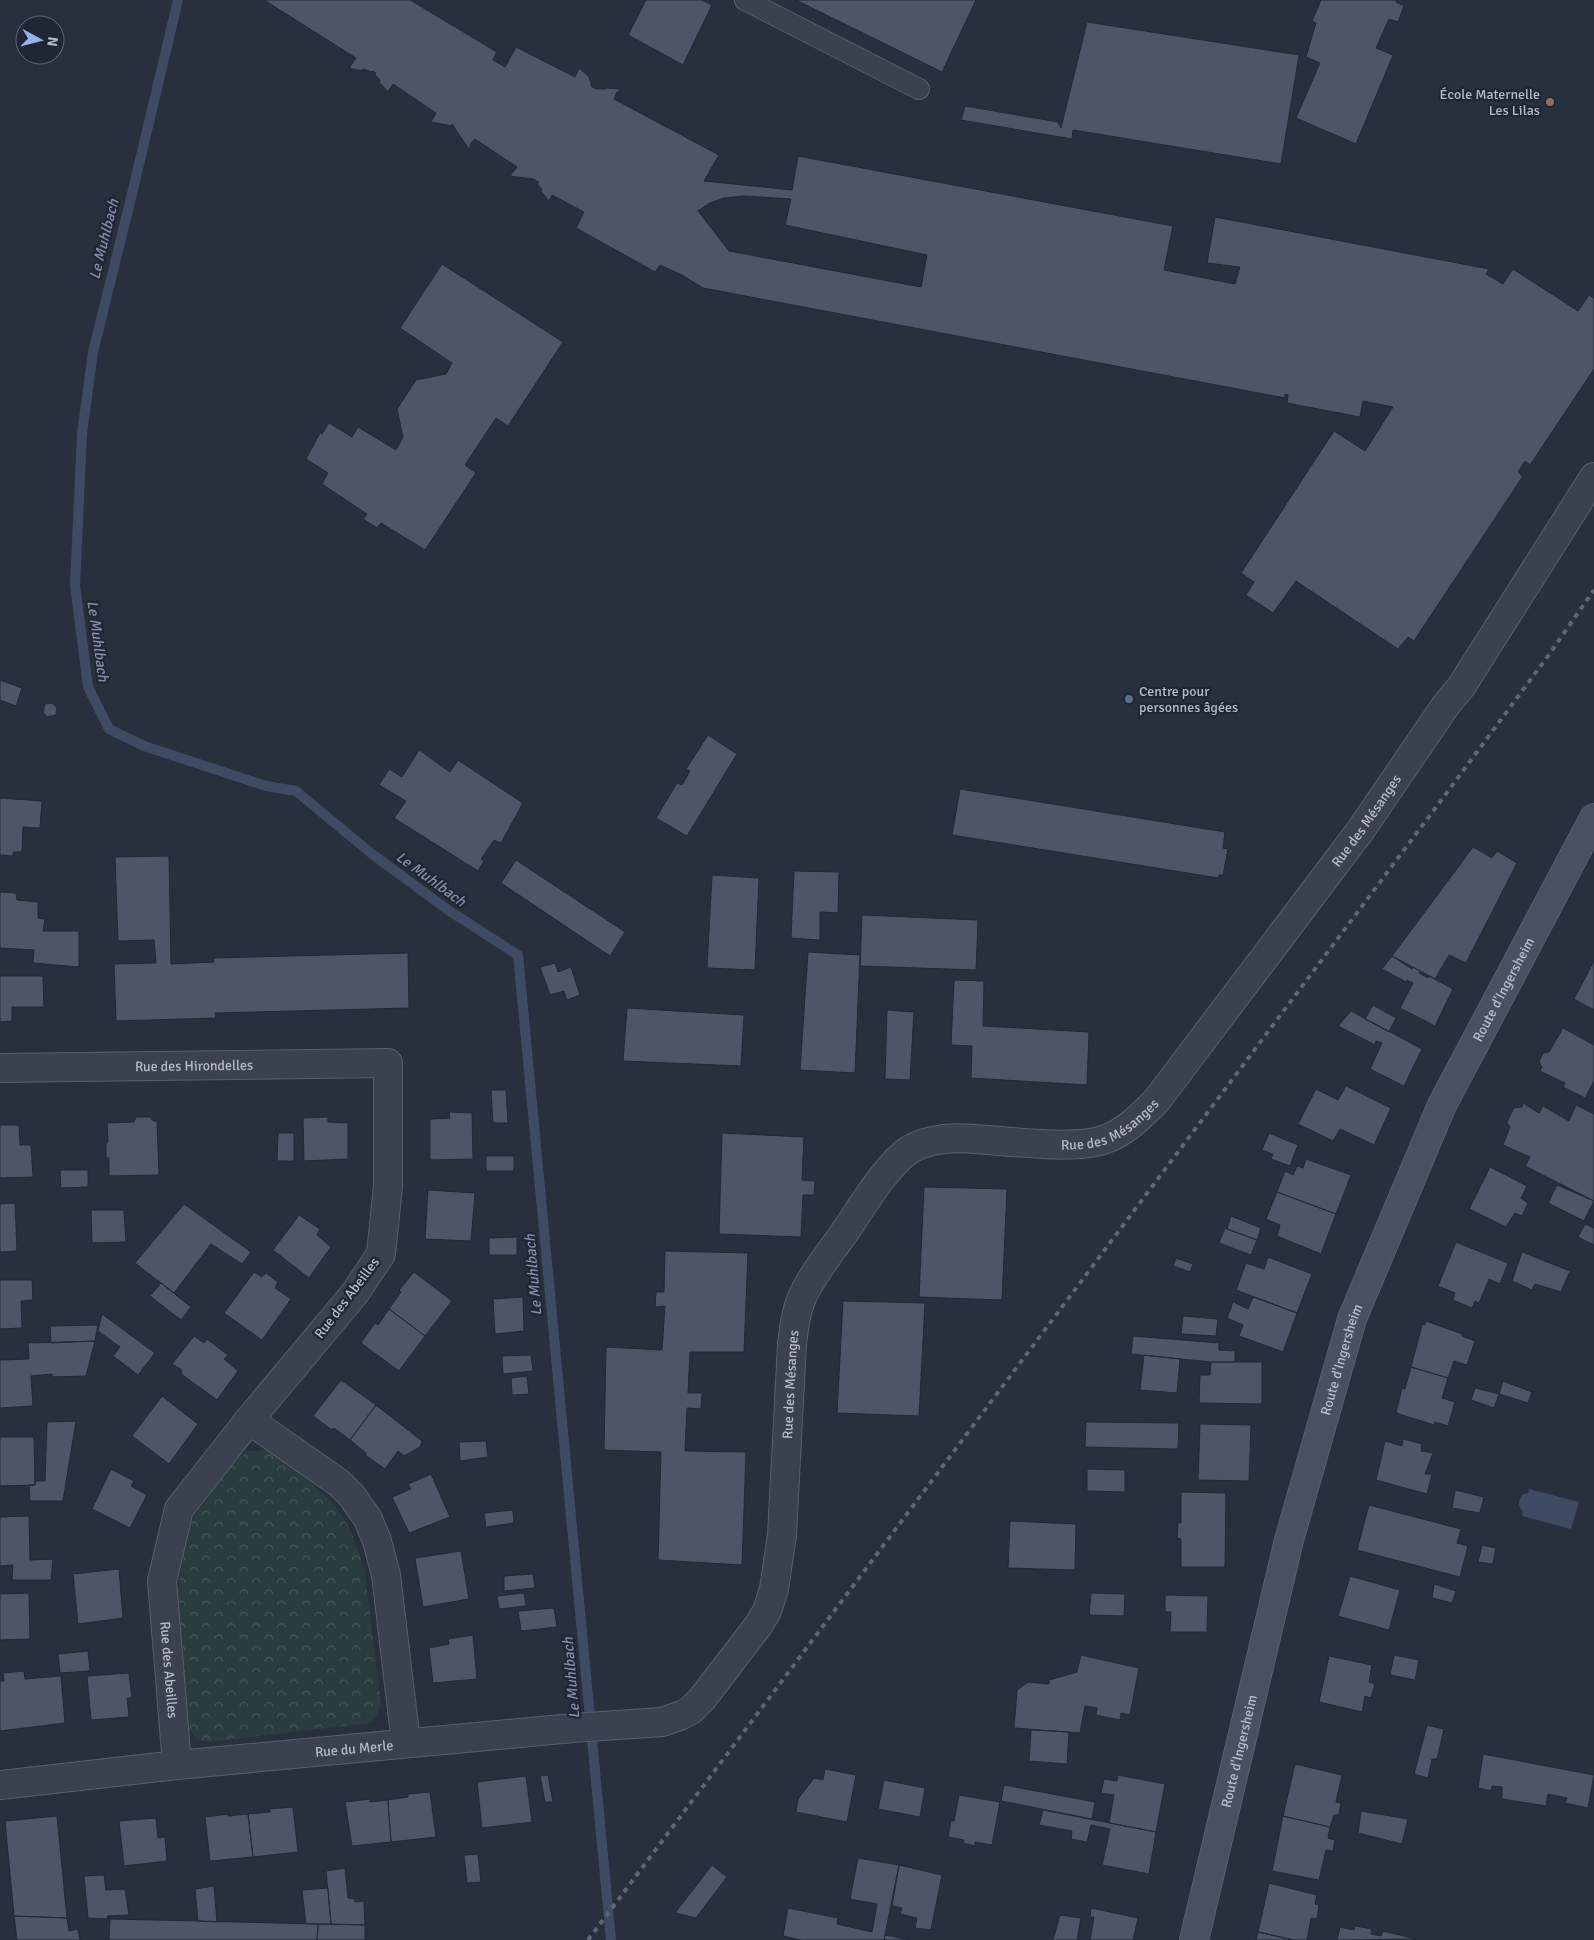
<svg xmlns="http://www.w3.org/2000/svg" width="1594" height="1940" font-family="Signika,sans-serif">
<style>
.park{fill:url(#park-crowns)}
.water{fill:#3f4b65}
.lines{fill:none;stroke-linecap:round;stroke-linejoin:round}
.stream{stroke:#3f4b65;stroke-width:10}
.building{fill:#4e5566;stroke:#222835;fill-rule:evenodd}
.service-casing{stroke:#595f6b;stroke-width:22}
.minor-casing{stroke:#595f6b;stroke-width:30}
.secondary-casing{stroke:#595f6b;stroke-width:30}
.service{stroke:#3b414e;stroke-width:20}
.minor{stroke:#3b414e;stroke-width:28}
.secondary{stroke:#4a5060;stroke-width:28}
.rail{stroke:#5e6574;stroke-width:4;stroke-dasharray:5 5;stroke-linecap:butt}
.education-dot{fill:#8d6e63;stroke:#202633;stroke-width:2}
.service-dot{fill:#5c6f8a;stroke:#202633;stroke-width:2}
.labels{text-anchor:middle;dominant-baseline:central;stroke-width:4.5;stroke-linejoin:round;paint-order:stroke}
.poi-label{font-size:14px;fill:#b8bcc8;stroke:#202633;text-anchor:end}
.street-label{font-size:14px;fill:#b8bcc8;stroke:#202633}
.water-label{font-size:15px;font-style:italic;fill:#8290ad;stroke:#202633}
</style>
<defs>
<pattern id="park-crowns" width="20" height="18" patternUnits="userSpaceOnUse" patternTransform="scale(1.25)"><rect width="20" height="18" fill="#2a3c3f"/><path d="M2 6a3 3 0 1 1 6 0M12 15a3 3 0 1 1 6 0" fill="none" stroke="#475659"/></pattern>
</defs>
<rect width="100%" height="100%" fill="#282f3d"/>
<path class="park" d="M268,1450L288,1461L334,1504L350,1529L364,1567L381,1704L376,1717L370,1723L208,1742L197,1740L187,1726L178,1590L184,1543L195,1513L231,1466L248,1451Z"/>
<path class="water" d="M1529,1489L1579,1502L1571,1529L1522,1516L1523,1511C1517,1506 1518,1500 1523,1494L1528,1493Z"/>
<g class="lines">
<path class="stream" d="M178,0L131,198L93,352L82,434L75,585L88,687L109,729L144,746L266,786L296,791L372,854L448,910L518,955L611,1940"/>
</g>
<path class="building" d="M264,0H410L497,52L493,60L505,67L516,47L575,77L579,68L589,77L592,87L597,89H605L607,88L620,89L619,92H617L614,99L719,155L704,181L792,190L798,156L1173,226L1164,270L1235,284L1240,267L1207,263L1215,217L1489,269L1486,274L1503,284L1513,269L1578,311L1589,295L1594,298V369L1530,465L1525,461L1518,472L1523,476L1414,641L1408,637L1398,649L1296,581L1273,613L1246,595L1254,582L1241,573L1334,431L1365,451L1393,407L1363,401L1360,417L1287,403L1288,395L1285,394V398L703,288L682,275L660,265L655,272L576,228L584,212L554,196L552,195L549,201L541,191L542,189L537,184L539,182L533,179L510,176L517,167L475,139L471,143L470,148H468L452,124V126L431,122L436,113L393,84L388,92L379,82L380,80L375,75L376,73L373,71L372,72L363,69V71L349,68L356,58ZM744,196L791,199L785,225L927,255L921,287L729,251L698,211L710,203L724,198Z
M646,0H702L712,5L683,65L628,35Z
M796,0H976L942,72Z
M1321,0H1396V2L1404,6L1398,22L1389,19L1376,48L1393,55L1356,144L1296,118L1320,63L1306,57L1316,23L1312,21Z
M1087,22L1299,55L1281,164L1073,130L1072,139L961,120L965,106L1058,122L1061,128Z
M442,264L563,342L508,426L496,418L465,465L476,473L425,550L381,523L377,528L363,519L367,514L322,484L328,473L306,459L320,433L322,434L329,423L352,437L358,427L396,450L403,437L397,409L416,380L446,374L452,363L400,328Z
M0,680L22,688L16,706L0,700Z
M52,703L57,708L56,715L47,717L43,712L45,704Z
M708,735L737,754L687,836L656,818L677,783L682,785L690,771L686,769Z
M419,750L450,772L458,760L523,803L501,843L494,840L481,859L484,861L478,871L394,818L406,801L379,785L389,769L402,777Z
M960,789L1225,832L1223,848L1228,849L1223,875H1219L1218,878L952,835Z
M0,798L42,801L40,828L23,827L22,852H13V856L0,855Z
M1473,847L1492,858L1497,851L1517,863L1466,963L1449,955L1435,979L1392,956Z
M169,856L171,964L214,962L213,958L408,953L409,1008L215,1013L216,1018L116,1021L114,964L156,963L154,940L118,941L115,857Z
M516,860L625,932L610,956L501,883Z
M794,871L839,872L838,913L820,912V940L791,938Z
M712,875L759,878L755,970L707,968Z
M0,892L16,893L17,900L38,902V918L45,919L43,931H79V967L33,963L34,950L0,948Z
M862,915L978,920L976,970L860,966Z
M808,952L860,955L855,1073L800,1070Z
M1392,956L1412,969L1413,967L1420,971L1419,973L1428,978L1429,976L1453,989L1435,1026L1400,1008L1413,983L1407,980L1406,982L1382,969Z
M1594,961V1010L1574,999Z
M555,963L558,972L571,967L580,995L567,1000L564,991L550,995L540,967Z
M0,976H43L44,1007H12V1021L0,1022Z
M954,980L984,981L983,1026L1089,1032L1087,1085L971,1078L972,1046L951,1045Z
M1373,1005L1396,1018L1389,1032L1365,1019Z
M627,1008L744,1015L741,1066L623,1061Z
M887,1010L914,1012L910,1080L885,1079Z
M1351,1011L1422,1049L1404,1086L1370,1069L1382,1043L1376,1041L1375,1045L1338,1026Z
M1563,1028L1594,1045V1081L1585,1098L1563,1087L1565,1083L1540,1071L1542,1067L1539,1062L1543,1053L1549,1052Z
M1346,1086L1391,1108L1374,1145L1340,1129L1333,1141L1298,1124L1316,1089L1338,1100Z
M491,1090H506L508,1123H493Z
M1523,1103L1539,1113L1543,1106L1569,1121L1576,1105L1594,1114V1201L1525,1166L1530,1157L1503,1145L1510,1127L1507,1122L1514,1108L1522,1107Z
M449,1112L472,1113L473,1159L430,1160V1119L450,1118Z
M136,1117H150L153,1121H157L159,1175L109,1176V1158H106V1143L108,1142L107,1123L134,1122Z
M328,1117V1122L348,1123V1159L304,1161L303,1118Z
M0,1125H19L20,1145H31L33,1177L0,1178Z
M278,1133H294V1161H277Z
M722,1133L804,1137L802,1180L815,1181L814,1195H803L801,1237L719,1234Z
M1269,1133L1298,1145L1290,1166L1271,1159L1273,1154L1262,1150Z
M486,1156H514V1171H486Z
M1306,1159L1351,1175L1336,1214L1277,1192L1285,1171L1293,1175L1297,1166L1303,1168Z
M1490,1167L1527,1186L1521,1198L1528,1203L1522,1216L1515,1213L1506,1227L1469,1209Z
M60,1170H88V1187L61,1188Z
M1557,1185L1594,1201L1584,1221L1548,1203Z
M924,1187L1007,1189L1002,1300L919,1297Z
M428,1190L475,1193L471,1241L425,1239Z
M1277,1192L1336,1214L1321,1254L1277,1236L1280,1225L1266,1219Z
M15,1203L17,1251L0,1252V1204Z
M184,1204L251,1252L242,1264L211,1244L174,1293L135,1263Z
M91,1210H124L126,1242L92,1243Z
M299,1215L320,1229L317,1235L331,1247L309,1278L273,1250Z
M1231,1216L1261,1228L1257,1240L1227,1229Z
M1585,1224L1594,1228V1245L1578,1237Z
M1225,1228L1257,1240L1251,1255L1219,1243Z
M517,1237V1255H489V1238Z
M1456,1242L1508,1263L1500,1284L1489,1279L1479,1303L1475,1301L1472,1308L1453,1300L1455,1293L1438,1286Z
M665,1251L748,1253L744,1352H690L688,1393H702L701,1409L687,1408L685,1451L746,1452L742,1565L658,1560L661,1452L604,1450L606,1347L662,1350L665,1306L655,1307L656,1292H664Z
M1522,1252L1570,1271L1561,1292L1535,1284L1532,1290L1512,1281Z
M1268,1257L1312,1274L1297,1313L1236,1290L1246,1263L1264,1269Z
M1176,1258L1193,1264L1190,1272L1173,1266Z
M254,1272L262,1277L266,1273L278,1282L275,1288L291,1299L262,1340L224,1313Z
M414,1272L452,1301L425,1336L389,1309L401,1292L399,1290Z
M0,1280H32L33,1300L21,1301L22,1328L0,1329Z
M161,1283L191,1307L181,1320L150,1296Z
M523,1297L524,1331L495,1334L493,1299Z
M1253,1297L1297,1313L1283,1352L1239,1336L1243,1325L1227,1318L1233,1302L1248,1309Z
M843,1301L925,1303L919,1416L837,1413Z
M389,1309L425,1336L399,1371L361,1343L375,1323L378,1325Z
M102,1314L155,1353L138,1375L113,1356L120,1347L98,1331Z
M1183,1316L1218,1319L1216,1336L1181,1334Z
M1426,1321L1462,1334V1336L1475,1341L1467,1365L1454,1361L1448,1378L1411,1367L1420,1333L1422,1324L1425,1325Z
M98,1325L95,1341L51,1343L50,1326Z
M194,1336L204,1343L207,1339L228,1355L224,1359L238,1371L217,1400L181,1374L182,1370L172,1364Z
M1133,1336L1219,1343V1350L1235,1351V1362H1211L1131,1354Z
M95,1341L86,1376L52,1377V1374L31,1376L33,1406L0,1408V1360L29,1359L28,1343Z
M531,1355L533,1371L503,1374L502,1356Z
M1144,1355L1180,1359L1177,1393L1140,1390Z
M1211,1362H1262V1404L1199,1403L1200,1375H1210Z
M1411,1367L1448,1378L1442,1398L1455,1402L1448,1426L1435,1422L1434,1425L1396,1413L1402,1388L1405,1389Z
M527,1376L529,1394L512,1395L511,1378Z
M341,1380L376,1405L350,1440L334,1428L332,1430L313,1416Z
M1503,1381L1532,1392L1528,1403L1499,1394Z
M1475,1388L1499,1394L1494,1408L1471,1400Z
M162,1396L198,1424L169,1464L132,1436Z
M376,1405L422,1441L420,1447L404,1456L398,1451L385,1469L365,1455L366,1453L350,1440Z
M76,1421L63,1501H30L29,1485H35V1481H45L47,1422Z
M1086,1422L1179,1423L1178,1449L1085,1447Z
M1200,1424L1251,1425L1249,1481L1198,1480Z
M0,1437H34L35,1485L0,1486Z
M1403,1439L1422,1444L1421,1451L1433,1453L1425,1474H1432L1427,1494L1376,1480L1385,1441L1402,1446Z
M486,1441L488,1457L460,1461L459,1442Z
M111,1469L134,1481L131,1486L147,1495L130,1528L92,1509Z
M1087,1469L1125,1470V1492L1087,1491Z
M431,1474L450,1517L409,1533L392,1497L411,1489L408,1484Z
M1455,1490L1484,1497L1480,1513L1452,1508Z
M1181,1492L1226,1493L1225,1567H1181V1539L1177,1538L1178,1523H1181Z
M1369,1505L1461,1529L1457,1543L1468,1546L1460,1577L1357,1550Z
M513,1510L514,1523L486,1527L484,1513Z
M29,1516L30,1560L53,1559L51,1580H12L13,1565L0,1566V1517Z
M1010,1521L1076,1524L1075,1570L1008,1568Z
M1482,1545L1496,1548L1493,1564L1478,1562Z
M461,1551L469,1599L423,1607L415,1558Z
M119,1569L123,1618L78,1624L73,1574Z
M533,1574L535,1588L504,1591V1576Z
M1350,1576L1400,1590L1389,1630L1338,1616Z
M1434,1584L1456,1591L1452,1603L1432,1598Z
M29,1593L30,1639L0,1640V1594Z
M524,1593L526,1606L499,1609L497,1596Z
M1091,1593L1125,1594L1124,1616L1089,1615Z
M1165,1595L1208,1596L1207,1632H1170L1171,1612H1165Z
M554,1608L557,1627L521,1631L518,1611Z
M473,1635L477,1679L433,1683L429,1648L449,1644L448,1639Z
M88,1651L90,1671L60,1673L58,1654Z
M1081,1655L1139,1668L1130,1715L1121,1713L1120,1720L1096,1715L1097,1708L1085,1706L1080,1733L1014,1728L1017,1690L1028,1682L1049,1684V1680L1077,1672Z
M1394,1655L1419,1660L1415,1680L1390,1675Z
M1329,1656L1372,1665L1369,1682L1375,1684L1371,1698L1365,1696L1362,1712L1319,1702Z
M24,1671L25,1679L61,1676L65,1723L0,1731V1681H4L3,1673Z
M129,1673L132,1698H127L129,1717L91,1720L87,1676Z
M1427,1725L1444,1729L1437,1759H1432L1428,1778L1414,1774Z
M1031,1730L1069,1732L1067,1764L1029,1761Z
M1483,1754L1594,1775L1588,1808L1565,1803L1567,1798L1548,1794L1546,1806L1502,1799V1787L1492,1786L1491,1791L1478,1788Z
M1295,1764L1342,1775L1336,1802L1341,1803L1339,1815H1334L1330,1827L1283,1816Z
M825,1769L856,1775L847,1822L796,1812L798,1799L814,1778L823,1780Z
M548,1775L553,1802H545L540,1776Z
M1118,1775L1165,1784L1156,1832L1109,1823L1114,1795L1101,1793L1104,1779L1117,1781Z
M526,1776L532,1822L482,1828L477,1782Z
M884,1780L925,1788L920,1817L878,1809Z
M1004,1785L1095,1802L1092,1819L1001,1801Z
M430,1792L436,1837L391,1842L388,1800L408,1797V1794Z
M959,1795L1000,1802L992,1845L975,1842V1846L963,1843L964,1840L948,1837L951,1821H954Z
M370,1799V1802L388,1800L391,1842L352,1846L345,1802Z
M293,1807L298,1852L253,1857L248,1814L270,1812L269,1809Z
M1043,1810L1156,1832L1149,1874L1102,1865L1110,1829L1091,1825L1087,1842L1071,1839L1072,1831L1039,1825Z
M1361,1811L1408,1819L1402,1844L1358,1833Z
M228,1814V1816L248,1814L253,1857L210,1861L205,1817Z
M57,1816L67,1918L14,1916L5,1821Z
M1283,1816L1330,1827L1328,1838L1335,1840L1333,1851L1326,1850L1319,1880L1272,1871Z
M156,1818L158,1838L165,1837L167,1861L124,1866L119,1821Z
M478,1854L481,1882L467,1883L464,1855Z
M858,1858L899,1865L884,1940H801L783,1936L788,1908L838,1918L837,1924L872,1932L877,1904L850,1899Z
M712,1865L727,1877L696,1918L675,1913Z
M899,1865L942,1875L931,1930L915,1928L917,1918L900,1914L902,1908L892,1906Z
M345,1868L348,1898L355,1899V1902L364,1901L365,1925L331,1924L326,1871Z
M104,1875L106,1890L125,1889L129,1915L107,1916L108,1919L88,1918L84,1876Z
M1269,1883L1317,1895L1315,1904L1319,1905L1317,1919L1311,1918L1307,1940H1294L1258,1932Z
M214,1886L217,1922L198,1921L195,1889Z
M328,1888L331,1924H306L302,1890Z
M1091,1908L1138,1918L1133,1940H1090L1094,1917H1090Z
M1060,1915L1081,1918L1077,1940H1053Z
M14,1916L67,1918L69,1931L78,1929L80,1940H17Z
M110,1919L198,1921L318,1924L317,1940H109Z
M318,1924L365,1925V1940H317Z
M1355,1926L1372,1929L1371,1934L1381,1936L1383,1931L1416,1939L1337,1940L1340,1927L1354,1930Z
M1258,1932L1294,1940H1256Z
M885,1935L910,1940H884Z"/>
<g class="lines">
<defs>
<path id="service" d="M745,0L919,89"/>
<g id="minor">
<path id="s1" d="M0,1068L388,1063V1186L381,1254L355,1293L249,1420L179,1509L162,1581L177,1765"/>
<path d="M249,1420L339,1483L352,1496L368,1519L377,1541L386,1575L406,1743"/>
<path id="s2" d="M0,1785L177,1765L573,1728L662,1722L682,1715L691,1710L702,1699L758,1626L767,1611L774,1589L782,1535L792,1344C794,1329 795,1314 801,1300C809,1278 835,1247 848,1227C863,1205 887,1165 909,1150C929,1138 952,1137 975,1139C1008,1141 1073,1150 1103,1140C1125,1133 1141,1116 1157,1100L1360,831L1446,705L1461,687L1594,477"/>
</g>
<g id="secondary">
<path id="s3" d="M1194,1940L1289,1540L1352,1319L1442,1105L1594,818"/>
</g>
</defs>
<use href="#service" class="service-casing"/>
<use href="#minor" class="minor-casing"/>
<use href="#secondary" class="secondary-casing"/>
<use href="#service" class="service"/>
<use href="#minor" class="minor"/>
<use href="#secondary" class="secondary"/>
<path class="rail" d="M588,1940L1434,810L1548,656L1594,590"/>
</g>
<circle class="education-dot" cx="1550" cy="102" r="5"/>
<circle class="service-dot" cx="1129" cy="699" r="5"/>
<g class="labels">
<g class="poi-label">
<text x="1540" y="94">École Maternelle<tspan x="1540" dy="16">Les Lilas</tspan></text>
<text x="1139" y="691" text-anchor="start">Centre pour<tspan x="1139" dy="16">personnes âgées</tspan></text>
</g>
<g class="street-label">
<text stroke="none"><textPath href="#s2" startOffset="1935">Rue des Mésanges</textPath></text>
<text stroke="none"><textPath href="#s3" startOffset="1004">Route d'Ingersheim</textPath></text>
<text stroke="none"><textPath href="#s1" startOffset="194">Rue des Hirondelles</textPath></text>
<text stroke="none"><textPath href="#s2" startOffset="1530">Rue des Mésanges</textPath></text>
<text transform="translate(347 1298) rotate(-53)">Rue des Abeilles</text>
<text stroke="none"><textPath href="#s3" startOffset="599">Route d'Ingersheim</textPath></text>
<text stroke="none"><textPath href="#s2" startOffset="1050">Rue des Mésanges</textPath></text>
<text stroke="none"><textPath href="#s1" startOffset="1068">Rue des Abeilles</textPath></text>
<text stroke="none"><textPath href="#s2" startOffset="356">Rue du Merle</textPath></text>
<text stroke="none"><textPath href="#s3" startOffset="194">Route d'Ingersheim</textPath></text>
</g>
<g class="water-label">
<text transform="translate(104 239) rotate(-76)">Le Muhlbach</text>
<text transform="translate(98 641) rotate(82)">Le Muhlbach</text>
<text transform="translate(431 879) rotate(36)">Le Muhlbach</text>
<text transform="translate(533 1275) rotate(-95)">Le Muhlbach</text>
<text transform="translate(571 1678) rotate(-95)">Le Muhlbach</text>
</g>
</g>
<g transform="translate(40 40) rotate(97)"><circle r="24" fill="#202633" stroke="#5d626f"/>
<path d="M0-4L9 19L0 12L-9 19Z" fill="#97b0ee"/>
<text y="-8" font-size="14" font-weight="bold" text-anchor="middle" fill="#b8bcc8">N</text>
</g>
</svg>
